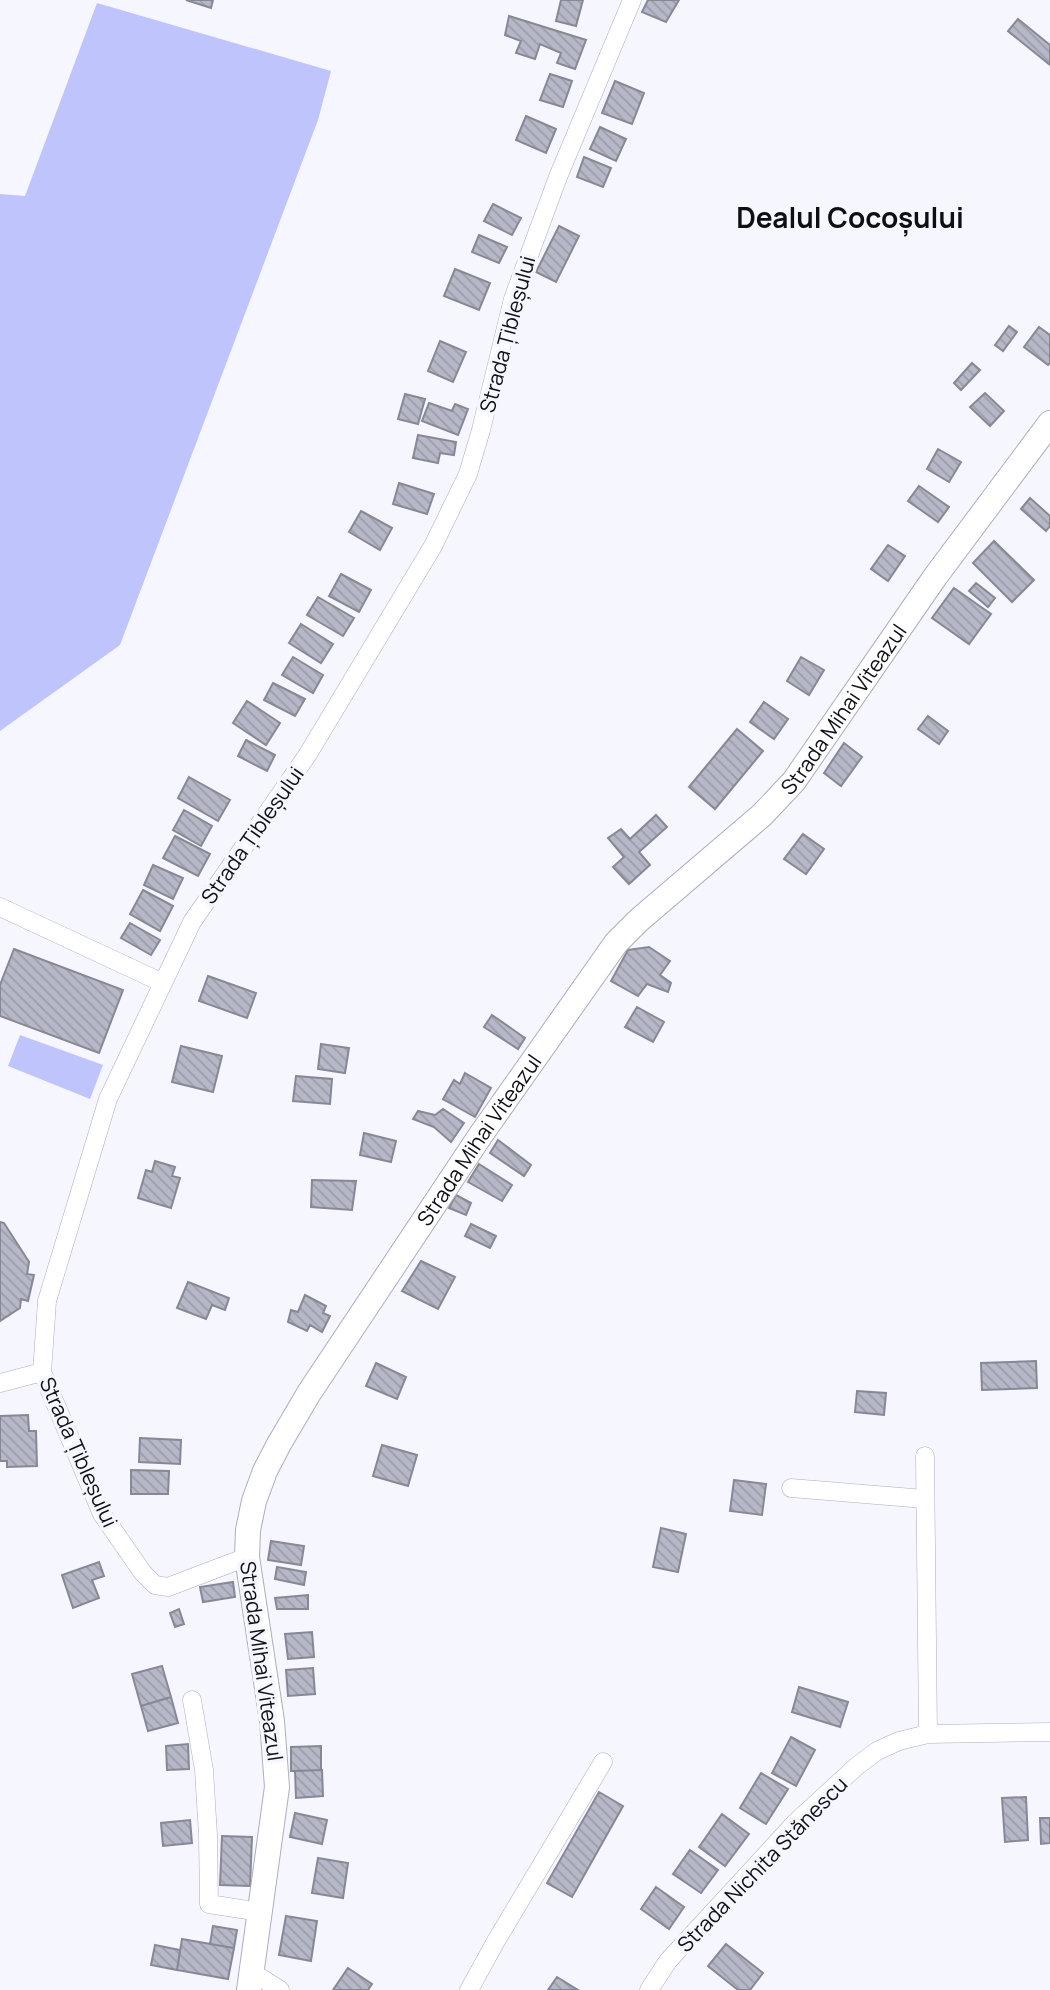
<svg xmlns="http://www.w3.org/2000/svg" width="1050" height="1990" font-family="Manrope,sans-serif">
<style>
.green{fill:#c0c4fc}
.building{fill:url(#building-back-hatch);stroke:#878896;stroke-width:2}
.lines{fill:none;stroke-linecap:round;stroke-linejoin:round}
.street-casing{stroke:#acaebc;stroke-width:19}
.secondary-casing{stroke:#acaebc;stroke-width:26}
.street{stroke:#fff;stroke-width:18}
.secondary{stroke:#fff;stroke-width:24}
.labels{text-anchor:middle;dominant-baseline:central;stroke-width:7;stroke-linejoin:round;paint-order:stroke}
.street-label{font-size:21px;fill:#0e0f14;stroke:#f5f6ff}
.district-label{font-size:28px;font-weight:bold;fill:#0e0f14;stroke:#f5f6ff}
</style>
<defs>
<pattern id="building-back-hatch" width="6" height="6" patternUnits="userSpaceOnUse" patternTransform="scale(1.75)"><rect width="6" height="6" fill="#b7b8c7"/><path d="M-1 5l2 2M0 0l6 6M5-1l2 2" fill="none" stroke="#9c9daa"/></pattern>
</defs>
<rect width="100%" height="100%" fill="#f5f6ff"/>
<path class="green" d="M97,3L331,71L318,120L120,645L0,731V194L25,196Z
M20,1035L103,1065L90,1099L8,1066Z"/>
<path class="building" d="M186,0H213L211,8Z
M561,0H583L576,26L556,21Z
M648,0H679L666,22L642,12Z
M509,16L586,40L575,69L557,63L561,53L540,44L535,59L516,53L521,41L505,35Z
M1018,19L1050,45V65L1008,31Z
M550,74L572,81L563,107L540,100Z
M615,81L644,93L632,124L602,113Z
M526,116L556,129L546,153L516,140Z
M600,127L626,139L616,161L590,149Z
M584,157L611,168L603,187L577,177Z
M493,204L521,218L512,235L484,221Z
M559,226L579,236L556,282L536,272Z
M479,235L507,247L499,263L472,252Z
M455,269L490,283L479,310L444,296Z
M1009,326L1017,332L1003,351L995,345Z
M1039,327L1050,335V363L1048,365L1024,347Z
M440,341L466,352L453,382L428,371Z
M972,363L980,370L961,390L954,383Z
M985,393L1004,411L990,426L970,407Z
M405,394L425,399L418,424L398,419Z
M429,403L452,411L455,404L468,409L458,435L422,421Z
M418,435L456,442L454,455L440,453L438,463L413,458Z
M938,449L961,462L949,482L927,469Z
M399,483L434,494L427,514L393,504Z
M919,486L949,507L938,522L908,501Z
M1030,498L1050,516V526L1046,531L1021,509Z
M361,511L392,528L380,550L349,532Z
M994,541L1034,580L1012,602L973,563Z
M888,545L905,556L888,581L871,569Z
M341,574L371,590L359,612L329,596Z
M976,583L995,598L988,607L969,591Z
M954,588L991,614L969,644L932,618Z
M318,597L354,618L343,636L307,615Z
M301,624L333,644L321,663L289,643Z
M293,657L323,675L313,693L282,675Z
M801,657L824,670L809,695L787,681Z
M273,683L305,699L295,716L264,700Z
M247,701L280,723L266,745L233,723Z
M764,702L788,719L774,739L750,722Z
M928,716L948,731L939,744L918,729Z
M737,729L763,751L715,809L689,787Z
M246,740L275,755L267,771L238,756Z
M844,743L862,757L841,786L824,773Z
M189,777L230,800L218,821L178,798Z
M184,810L212,826L201,846L173,830Z
M656,815L667,827L639,852L650,865L629,884L613,867L624,857L608,838L621,829L630,839Z
M803,834L824,849L806,874L784,859Z
M175,836L210,854L198,876L163,858Z
M153,865L183,878L173,899L144,885Z
M143,890L173,906L160,931L130,914Z
M130,923L160,940L151,955L121,938Z
M649,947L670,961L660,975L671,983L668,992L647,984L638,996L611,981L628,950Z
M14,949L123,990L99,1053L0,1016V985Z
M208,976L256,993L247,1018L199,1001Z
M637,1007L664,1022L653,1042L625,1027Z
M492,1015L525,1038L518,1049L484,1027Z
M321,1044L349,1048L345,1073L318,1069Z
M181,1046L222,1056L213,1092L172,1082Z
M465,1073L491,1088L475,1117L443,1099L454,1080L460,1084Z
M296,1076L332,1079L330,1104L293,1101Z
M443,1109L464,1123L451,1142L434,1127L413,1119L418,1111L435,1115Z
M364,1133L396,1141L391,1162L360,1155Z
M498,1140L531,1165L524,1176L490,1153Z
M155,1161L175,1167L172,1176L180,1178L171,1208L138,1198L146,1170L152,1172Z
M479,1164L512,1185L502,1201L468,1182Z
M312,1180L356,1181L352,1210L311,1207Z
M456,1195L471,1203L466,1215L449,1208Z
M0,1222L4,1223L29,1262L27,1274L34,1275L28,1301L21,1299L20,1308L0,1321Z
M471,1224L496,1236L490,1248L465,1236Z
M421,1261L455,1277L438,1309L402,1291Z
M188,1282L229,1298L225,1310L212,1305L206,1319L177,1308Z
M305,1295L326,1306L323,1313L330,1316L322,1332L310,1325L307,1331L288,1322L291,1310L298,1312Z
M1036,1361L1037,1388L982,1390L981,1363Z
M376,1363L406,1377L397,1399L366,1386Z
M857,1391L886,1393L884,1415L855,1412Z
M28,1415L29,1431H36L37,1466L7,1467V1461H0V1416Z
M140,1438L181,1440L180,1464L139,1462Z
M382,1445L417,1455L408,1486L373,1476Z
M131,1470L169,1471L168,1494H131Z
M734,1480L766,1484L762,1515L730,1511Z
M661,1528L686,1534L678,1572L653,1567Z
M271,1541L304,1546L301,1565L268,1560Z
M99,1562L104,1576L92,1580L99,1598L73,1608L62,1575Z
M277,1567L306,1572L304,1585L275,1579Z
M233,1582L235,1597L203,1602L200,1587Z
M308,1595V1609H277L275,1598Z
M179,1609L184,1624L175,1627L170,1613Z
M312,1632L314,1657L288,1659L285,1634Z
M162,1666L171,1697L141,1706L132,1674Z
M313,1668L315,1694L288,1696L286,1670Z
M799,1687L848,1702L840,1727L792,1712Z
M171,1697L178,1723L148,1731L141,1706Z
M791,1737L815,1750L796,1786L772,1773Z
M188,1744L189,1769L167,1770L166,1746Z
M321,1746V1770L291,1771V1747Z
M322,1770L323,1796L296,1798L295,1771Z
M761,1773L788,1789L766,1824L740,1808Z
M599,1792L623,1806L572,1897L547,1883Z
M1026,1797L1028,1840L1005,1842L1002,1798Z
M295,1813L327,1820L322,1844L290,1837Z
M722,1814L749,1834L725,1866L699,1847Z
M1040,1818H1050V1843L1041,1844Z
M190,1820L192,1843L163,1846L161,1823Z
M222,1836L252,1837L250,1886L220,1885Z
M690,1850L718,1870L701,1893L673,1874Z
M318,1858L348,1863L343,1898L312,1893Z
M656,1887L684,1907L669,1929L641,1909Z
M286,1916L317,1921L311,1961L279,1955Z
M213,1926L237,1930L234,1948L210,1944Z
M182,1939L234,1948L228,1979L177,1970Z
M726,1944L763,1973L750,1990H738L708,1966Z
M155,1945L180,1950L177,1970L151,1965Z
M348,1968L372,1984L368,1990H333Z
M557,1977L578,1990H548Z"/>
<g class="lines">
<defs>
<path id="street" d="M0,907L163,983
M0,1383L42,1372
M925,1456L928,1734
M791,1488L925,1499
M247,1557L168,1587L155,1585L143,1573L102,1514L42,1372L47,1301L108,1099L192,922L308,754L433,546L468,474L481,430L513,299L558,177L632,0
M192,1700L204,1770L208,1835L209,1904L260,1912
M252,1972L280,1990
M469,1990L496,1941L603,1762
M649,1990L668,1961L795,1823L857,1766L877,1751L899,1741L928,1734L1050,1732"/>
<g id="secondary">
<path id="s1" d="M249,1990L277,1787L272,1721L247,1557L248,1530L254,1501L265,1471L279,1444L309,1393L480,1136L616,943L639,920L762,815L794,781L935,577L1050,423"/>
</g>
</defs>
<use href="#street" class="street-casing"/>
<use href="#secondary" class="secondary-casing"/>
<use href="#street" class="street"/>
<use href="#secondary" class="secondary"/>
</g>
<g class="labels">
<g class="street-label">
<text transform="translate(507 334) rotate(-75)">Strada Țibleșului</text>
<text stroke="none"><textPath href="#s1" startOffset="1488">Strada Mihai Viteazul</textPath></text>
<text transform="translate(252 835) rotate(-55)">Strada Țibleșului</text>
<text stroke="none"><textPath href="#s1" startOffset="920">Strada Mihai Viteazul</textPath></text>
<text transform="translate(79 1452) rotate(66)">Strada Țibleșului</text>
<text transform="translate(262 1661) rotate(82)">Strada Mihai Viteazul</text>
<text transform="translate(762 1864) rotate(-46)">Strada Nichita Stănescu</text>
</g>
<g class="district-label">
<text x="850" y="217">Dealul Cocoșului</text>
</g>
</g>
</svg>
